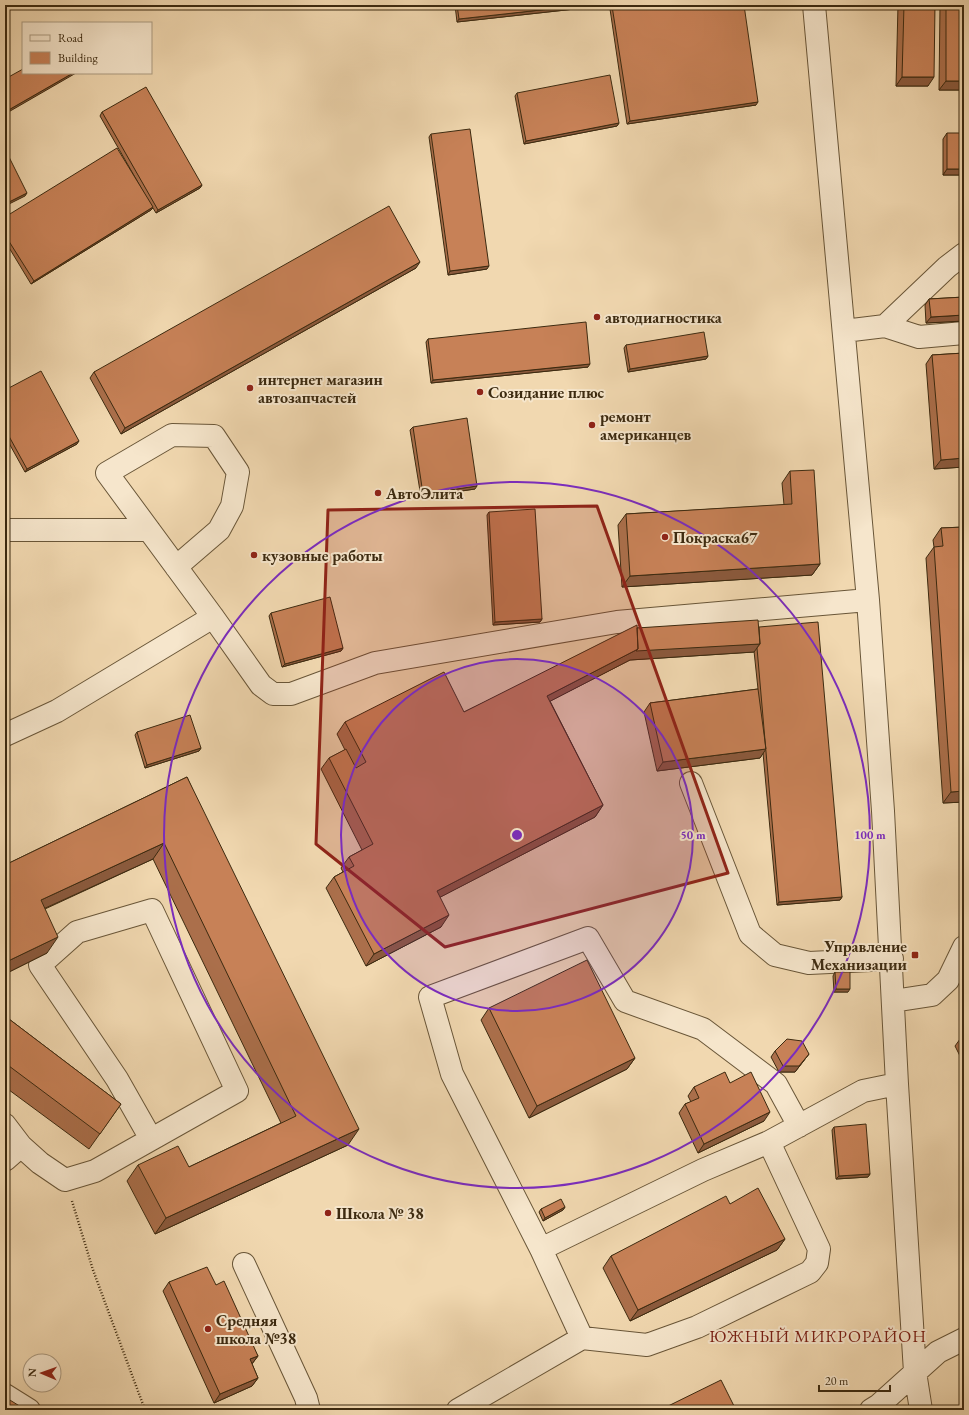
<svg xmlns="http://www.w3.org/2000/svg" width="969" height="1415" font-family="'EB Garamond',serif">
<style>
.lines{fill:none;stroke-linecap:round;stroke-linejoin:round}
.minor-casing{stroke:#695638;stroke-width:24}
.path{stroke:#3c2a10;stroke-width:2.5;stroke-dasharray:1 2;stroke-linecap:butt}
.minor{stroke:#f6e6cc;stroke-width:22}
.wall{fill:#ab6f4b;stroke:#3c2a10}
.shaded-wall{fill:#8b5a3d;stroke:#3c2a10}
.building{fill:#c78157;stroke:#3c2a10}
.marked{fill:#8f2418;fill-opacity:0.2;stroke:#8f2418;stroke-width:3;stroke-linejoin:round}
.ring{fill:none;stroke:#7b2cbf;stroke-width:2}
.poi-dot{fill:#8f2418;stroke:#f6e6cc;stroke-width:1.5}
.labels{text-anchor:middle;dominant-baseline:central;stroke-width:4;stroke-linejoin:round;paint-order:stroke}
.poi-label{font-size:16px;font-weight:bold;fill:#3c2a10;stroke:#f6e6cc;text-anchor:start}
.neighbourhood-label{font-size:17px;letter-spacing:1px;fill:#7a1f14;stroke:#f6e6cc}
.centre{fill:#7b2cbf;stroke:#f6e6cc;stroke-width:2}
.ring-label{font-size:12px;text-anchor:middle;font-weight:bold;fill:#7b2cbf;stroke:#f6e6cc;stroke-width:4;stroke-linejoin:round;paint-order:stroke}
</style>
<rect width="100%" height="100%" fill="#f1d8b0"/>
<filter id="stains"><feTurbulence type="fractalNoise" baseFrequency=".005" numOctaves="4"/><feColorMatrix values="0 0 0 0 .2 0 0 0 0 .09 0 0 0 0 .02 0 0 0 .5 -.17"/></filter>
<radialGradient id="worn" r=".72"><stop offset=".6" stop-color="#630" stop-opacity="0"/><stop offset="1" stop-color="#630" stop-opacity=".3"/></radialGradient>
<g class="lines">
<defs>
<path id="minor" d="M814,5L868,600L883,811L897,1084L915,1372L921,1410
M885,326L919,337L964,333
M844,331L885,326L947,267L964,254
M5,530H149
M176,567L219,530L232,506L238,472L214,436L172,435L107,473L213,617L261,685L273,694H291L375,663L617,622L868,600
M5,735L57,711L213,617
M691,783L750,934L775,955L809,963L892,959
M893,1001L932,995L948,980L964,947
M5,1125L21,1146L40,1163L65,1180L95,1171L237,1091L152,910L77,932L40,965L117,1079L151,1139
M5,1160L21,1146
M541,1249L452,1074L430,997L588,938L625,1001L703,1029L776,1084L799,1126
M244,1264L306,1398L309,1410
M582,1338L647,1345L697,1327L810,1272L817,1263L819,1249L769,1142
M5,1395L29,1410
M458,1410L582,1338L541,1249L703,1170L769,1142L863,1091L897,1084
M871,1410L879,1405L938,1352L964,1339"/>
</defs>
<use href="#minor" class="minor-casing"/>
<path class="path" d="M72,1201L93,1270L145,1410"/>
<use href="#minor" class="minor"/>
</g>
<path class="wall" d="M455,5H611L457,22Z
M898,5H935L928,86H896Z
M940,5H964V90H939Z
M612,6L756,105L627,124L610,9Z
M517,93L619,123L617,126L524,144L515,96Z
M102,112L202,185L200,188L156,213L153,208L151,210L31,284L5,241V217L144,193L100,116Z
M947,133L964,175H943V139Z
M431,134L487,269L448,275L429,137Z
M416,268L121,434L90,378L94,372Z
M964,297V321L926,323L925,305L929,299Z
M428,339L588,367L431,383L426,342Z
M626,345L708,356L706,359L628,372L624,348Z
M964,353V467L934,469L926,364L932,355Z
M5,390L77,444L25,472L5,436Z
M413,427L475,489L421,497L410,430Z
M790,471L820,564L812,575L622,587L618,525L626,514L784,505L782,483Z
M489,512L542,619L540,622L493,625L487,515Z
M964,527V802L943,803L926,558L934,547L933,540L941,528Z
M271,613L343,648L341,651L282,667L269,616Z
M759,627L842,897L840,900L777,905L763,753L760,758L657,771L644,712L650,703L758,689L754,651V652L630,660L550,701L603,805L595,817L440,897L441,927L366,966L326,888L334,877L343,872L341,868L349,857L362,850L321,769L329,758L345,750L337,734L345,722L464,712L637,628Z
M137,732L201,748L199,751L145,768L135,735Z
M187,777L348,1145L155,1234L127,1181L138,1165L189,1167L281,1123L153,859L45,909L47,953L5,974V865Z
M835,972L848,992H834L833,976Z
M489,1008L635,1058L627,1069L529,1118L481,1020Z
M5,1016L121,1104L89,1149L5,1087Z
M963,1035H964V1064L955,1046Z
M775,1051L809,1054L795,1072H779L771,1057Z
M730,1083L764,1121L698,1153L679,1113L685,1104L691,1102L688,1096L694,1087Z
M834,1127L870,1174L868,1177L836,1179L832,1130Z
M730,1204L785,1239L777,1250L630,1321L603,1268L611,1256Z
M565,1207L563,1210L543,1221L539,1212L541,1209Z
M169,1282L216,1285L258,1356L252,1364L258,1378L252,1386L214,1403L163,1291Z"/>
<path class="shaded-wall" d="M586,5H611L457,22L459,19Z
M73,73H76L5,114V112Z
M902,77H934L928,86H896Z
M946,81H964V90H939Z
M758,102L756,105L627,124L630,121Z
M619,123L617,126L524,144L526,141Z
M947,169H964V175H943Z
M202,185L200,188L156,213L158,210Z
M27,193L25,196L5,206V204Z
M153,207L151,210L31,284L34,281Z
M420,262L416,268L121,434L125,428Z
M489,266L487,269L448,275L450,271Z
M964,315V321L926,323L931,317Z
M708,356L706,359L628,372L630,369Z
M590,364L588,367L431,383L433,380Z
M79,441L77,444L25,472L27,469Z
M964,458V467L934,469L941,460Z
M477,486L475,489L421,497L423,494Z
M820,564L812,575L622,587L630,576Z
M963,569H964V580L955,581Z
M542,619L540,622L493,625L495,622Z
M760,644L754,652L630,660L539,707L547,696L638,649Z
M343,648L341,651L282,667L285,664Z
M201,748L199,751L145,768L147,765Z
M766,749L760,758L657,771L663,762Z
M964,791V802L943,803L951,792Z
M603,805L595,817L429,903L437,891Z
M164,843L153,859L30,915L41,900Z
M842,897L840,900L777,905L779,902Z
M449,915L441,927L366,966L374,954Z
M58,937L47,953L5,974V964L6,962Z
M836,989H850L848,992H834Z
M809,1054L795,1072H779L783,1066Z
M635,1058L627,1069L529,1118L537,1106Z
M770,1112L764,1121L698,1153L704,1144Z
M359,1129L348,1145L155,1234L166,1218Z
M870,1174L868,1177L836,1179L839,1176Z
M565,1207L563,1210L543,1221L545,1218Z
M785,1239L777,1250L630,1321L638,1310Z
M258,1356L251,1365L250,1359Z
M258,1378L252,1386L214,1403L220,1394Z"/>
<path class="building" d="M457,5H586L459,19Z
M623,5H744L758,102L630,121L612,6Z
M904,5H935L934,77H902Z
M946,5H964V81H946Z
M23,69V73H73L5,112V79Z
M610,75L619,123L526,141L517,93Z
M146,87L202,185L158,210L102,112Z
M470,129L489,266L450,271L431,134Z
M947,133H964V169H947Z
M117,148L153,207L34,281L5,235V217Z
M5,149L27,193L5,204Z
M389,206L420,262L125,428L94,372Z
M964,297V315L931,317L929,299Z
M586,322L590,364L433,380L428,339Z
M704,332L708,356L630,369L626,345Z
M964,353V458L941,460L932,355Z
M41,371L79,441L27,469L5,429V390Z
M467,418L477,486L423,494L413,427Z
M814,470L820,564L630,576L626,514L792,504L790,471Z
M535,509L542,619L495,622L489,512Z
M964,527V569H963L964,587V791L951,792L934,547L943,546L941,528Z
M330,597L343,648L285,664L271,613Z
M758,620L760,644L636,651L638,649L637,628Z
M818,622L842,897L779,902L757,648L760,644L759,627Z
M637,625L638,649L547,696L603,805L437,891L449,915L374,954L334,877L354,866L349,857L373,844L329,758L346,749L356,768L366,762L345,722L444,672L464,712Z
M758,689L766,749L663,762L650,703Z
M190,715L201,748L147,765L137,732Z
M187,777L359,1129L166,1218L138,1165L178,1146L189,1167L296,1116L164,843L41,900L58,937L6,962L5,959V865Z
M587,960L635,1058L537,1106L489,1008Z
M835,972H850V989H836Z
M5,1016L121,1104L100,1134L5,1063Z
M787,1039L802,1041L809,1054L799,1066H783L775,1051Z
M725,1072L730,1083L751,1072L770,1112L704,1144L685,1104L699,1098L694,1087Z
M866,1124L870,1174L839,1176L834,1127Z
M758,1188L785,1239L638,1310L611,1256L726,1196L730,1204Z
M561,1199L565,1207L545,1218L541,1209Z
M207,1267L216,1285L224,1281L258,1356L250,1359L258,1378L220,1394L169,1282Z
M721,1380L736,1410H660Z
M5,1397L26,1410H5Z"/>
<path class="marked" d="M597,506L728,873L445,947L316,844L328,510Z"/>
<circle cx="517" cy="835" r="176" fill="#7b2cbf" fill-opacity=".12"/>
<g class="ring">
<circle cx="517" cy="835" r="176"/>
<circle cx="517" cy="835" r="353"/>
</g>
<g class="poi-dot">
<circle cx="597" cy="317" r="4"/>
<circle cx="250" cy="388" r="4"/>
<circle cx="480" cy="392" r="4"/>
<circle cx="592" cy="425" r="4"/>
<circle cx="378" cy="493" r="4"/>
<circle cx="665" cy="537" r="4"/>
<circle cx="254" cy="555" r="4"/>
<rect x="911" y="951" width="8" height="8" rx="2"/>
<circle cx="328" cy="1213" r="4"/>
<circle cx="208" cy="1329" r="4"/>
</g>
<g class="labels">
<g class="poi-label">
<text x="605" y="317">автодиагностика</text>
<text x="258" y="379">интернет магазин<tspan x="258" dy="18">автозапчастей</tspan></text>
<text x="488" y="392">Созидание плюс</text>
<text x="600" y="416">ремонт<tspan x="600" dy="18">американцев</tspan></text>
<text x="386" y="493">АвтоЭлита</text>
<text x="673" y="537">Покраска67</text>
<text x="262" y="555">кузовные работы</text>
<text x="907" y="946" text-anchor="end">Управление<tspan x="907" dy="18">Механизации</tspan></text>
<text x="336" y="1213">Школа № 38</text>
<text x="216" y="1320">Средняя<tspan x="216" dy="18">школа №38</tspan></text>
</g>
<g class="neighbourhood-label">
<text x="818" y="1336">ЮЖНЫЙ МИКРОРАЙОН</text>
</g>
</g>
<circle cx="517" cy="835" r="6" class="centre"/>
<g class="ring-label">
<text x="693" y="839">50 m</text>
<text x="870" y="839">100 m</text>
</g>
<rect width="969" height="1415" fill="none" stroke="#f1d8b0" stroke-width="20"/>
<rect x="6" y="6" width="957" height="1403" fill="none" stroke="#3c2a10" stroke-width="2"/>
<rect x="10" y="10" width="949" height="1395" fill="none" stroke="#3c2a10"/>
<rect x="22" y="22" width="130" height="52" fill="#f6e6cc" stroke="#ac9b81"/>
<rect x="30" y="35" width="20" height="6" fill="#f6e6cc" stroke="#ac9b81"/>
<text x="58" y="42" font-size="12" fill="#3c2a10">Road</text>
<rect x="30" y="52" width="20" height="12" fill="#c78157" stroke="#ac9b81"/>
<text x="58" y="62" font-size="12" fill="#3c2a10">Building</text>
<g transform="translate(42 1373) rotate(272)"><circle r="19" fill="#f6e6cc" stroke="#ac9b81"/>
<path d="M0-3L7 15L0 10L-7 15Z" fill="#8f2418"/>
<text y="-6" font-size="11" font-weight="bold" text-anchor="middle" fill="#3c2a10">N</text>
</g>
<path d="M819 1385v6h71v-6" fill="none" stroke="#3c2a10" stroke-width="2"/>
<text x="825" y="1385" font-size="12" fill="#3c2a10" stroke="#f6e6cc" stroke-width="3" paint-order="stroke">20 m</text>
<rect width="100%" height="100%" filter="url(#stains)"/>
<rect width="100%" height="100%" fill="url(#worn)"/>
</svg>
